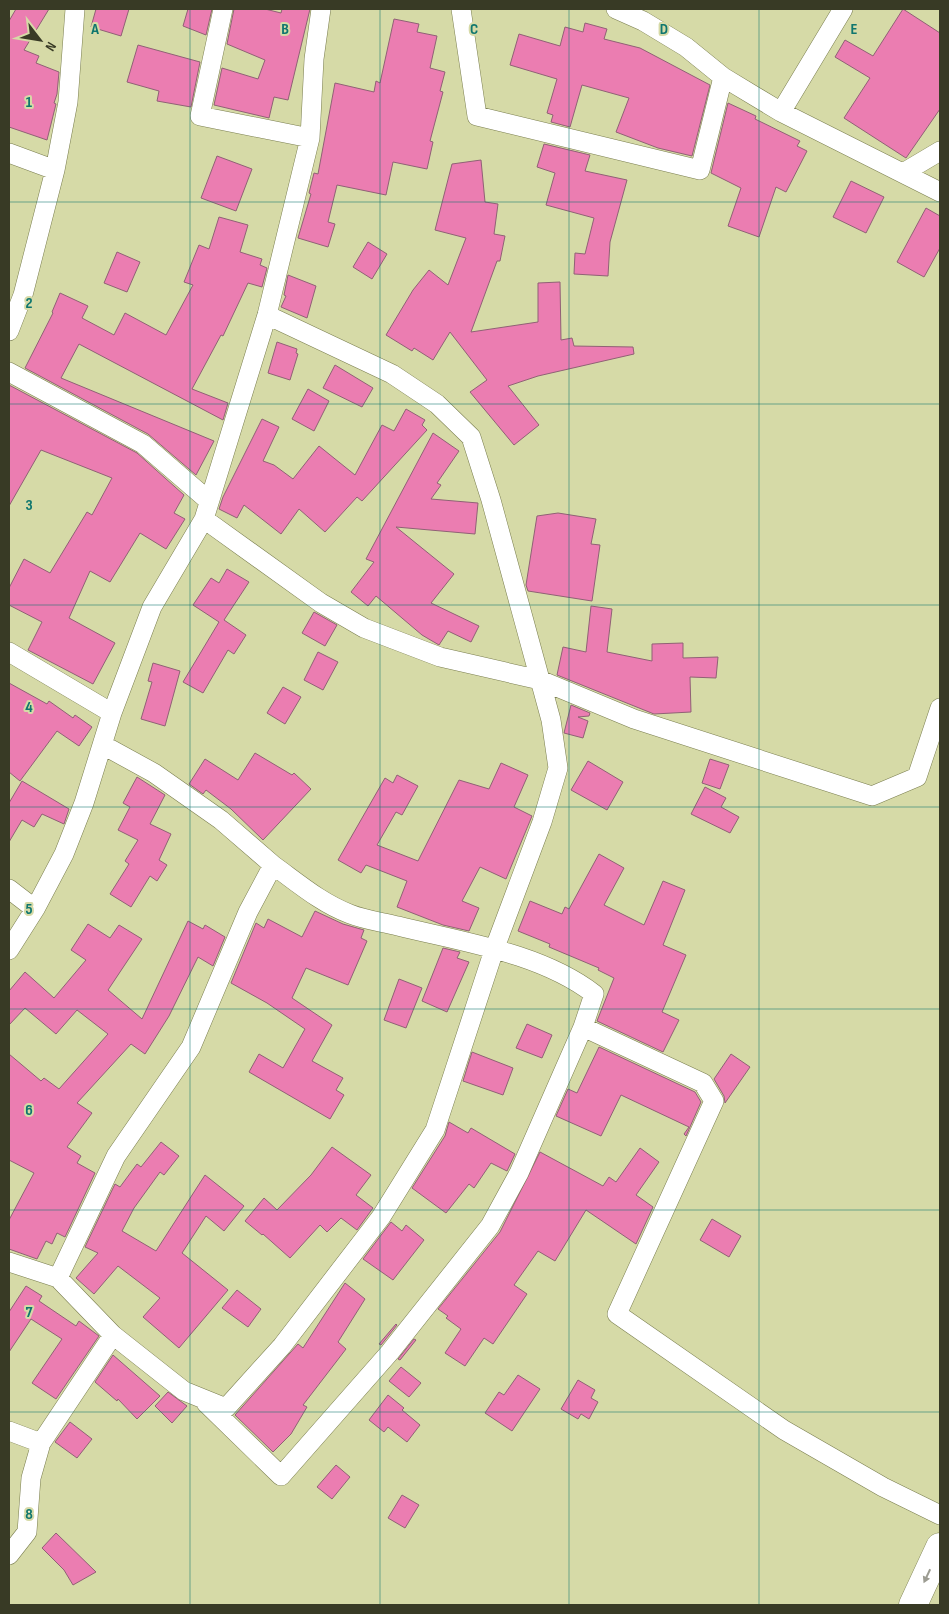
<svg xmlns="http://www.w3.org/2000/svg" width="949" height="1614" font-family="'Sofia Sans Condensed',sans-serif">
<style>
.building{fill:#eb7db1;stroke:#906175}
.lines{fill:none;stroke-linecap:round;stroke-linejoin:round}
.minor-casing{stroke:#7a7e4f;stroke-width:20}
.primary-casing{stroke:#7a7e4f;stroke-width:29}
.minor{stroke:#fff;stroke-width:19}
.primary{stroke:#fff;stroke-width:28}
.oneway{fill:#9c9c92}
.grid{fill:none;stroke:#0f766e;stroke-width:1;stroke-opacity:0.55}
.grid-label{font-size:16px;text-anchor:middle;font-weight:bold;fill:#0f766e;stroke:#d6daa7;stroke-width:4;stroke-linejoin:round;paint-order:stroke}
</style>
<rect width="100%" height="100%" fill="#d6daa7"/>
<path class="building" d="M16,9H49L24,50L39,56L36,63L59,72L57,94L54,103L56,104L47,140L9,127V21Z
M96,9H129L121,36L91,27Z
M188,9H212L206,35L183,26Z
M234,9H265L281,13L282,9H310L288,100L274,97L269,118L214,105L222,68L258,79L265,60L227,44Z
M903,9L940,33V109L906,158L844,118L870,78L835,57L845,40L873,56Z
M394,19L419,24L417,32L437,36L430,68L445,72L440,91L443,92L430,141L433,142L427,169L393,162L386,195L337,185L328,222L335,224L328,247L298,238L311,194L309,193L314,173L318,174L335,83L374,92L376,81L380,83Z
M585,23L607,29L604,39L640,48L710,85L692,156L658,148L616,132L629,98L582,85L570,127L551,122L553,115L547,113L557,79L510,65L519,34L560,46L565,27L583,32Z
M138,45L200,62L191,107L157,101L159,91L127,82Z
M728,103L756,116L755,119L800,141L797,146L807,151L786,192L776,187L759,237L728,226L741,188L711,173Z
M544,144L590,155L585,171L627,180L610,242L608,276L574,274L575,253L585,254L594,218L546,205L555,173L537,167Z
M217,156L252,169L236,211L201,198Z
M481,160L485,202L498,204L494,234L505,236L500,261H497L471,332L538,322V283L560,282L561,340L572,338L574,346L633,347L634,354L538,376L508,386L539,425L514,445L470,392L487,380L450,332L433,360L414,348L412,351L386,335L413,290L429,270L448,285L466,238L435,230L452,164Z
M851,181L884,197L866,233L833,217Z
M926,208L940,216V248L924,277L897,262Z
M219,217L248,225L240,252L262,259L260,265L267,268L262,287L248,283L223,336L221,335L192,389L228,403L223,420L79,344L61,378L214,441L196,475L148,434L25,368L53,313L52,312L60,293L88,306L82,318L114,335L125,313L166,335L193,285L184,282L199,245L209,249Z
M368,242L387,254L372,279L353,267Z
M117,252L140,262L127,292L104,283Z
M288,275L316,286L307,318L281,307L286,296L284,295Z
M277,342L297,349L296,353L298,354L290,380L268,373Z
M335,365L373,388L362,407L323,388Z
M9,385L137,453L184,495L174,513L185,519L166,549L140,533L110,582L90,571L69,618L115,643L93,684L28,650L42,622L9,605V588L24,559L50,573L87,512L92,515L112,478L41,450L9,506Z
M308,389L329,401L314,431L292,419Z
M406,409L425,420L422,425L427,430L362,501L357,497L325,532L299,509L281,534L244,505L237,518L219,509L223,497L262,419L279,427L263,461L274,465L293,479L319,446L355,475L382,425L394,431Z
M433,433L459,451L437,483L441,485L431,499L478,503L475,534L396,527L454,574L431,603L479,626L471,642L448,631L439,645L422,635L376,596L368,606L351,592L374,562L366,559Z
M558,513L596,519L591,544L600,545L592,601L528,591L526,585L537,516Z
M227,569L249,582L224,620L246,635L234,654L228,650L203,693L183,682L219,622L193,605L211,578L219,583Z
M591,606L612,609L607,652L652,661V644L683,643V658L718,657L716,678L690,677L691,712L654,714L557,675L563,647L586,652Z
M314,612L337,625L325,646L302,633Z
M318,652L338,662L323,690L304,680Z
M153,663L180,671L165,726L141,719L152,682L148,681Z
M9,683L47,704L49,701L73,718L75,715L92,727L79,746L57,731L20,781L9,772Z
M283,687L301,697L285,724L267,713Z
M571,705L590,713L589,716L578,717L588,721L583,738L564,733Z
M255,753L292,775L294,773L311,789L263,840L231,809L206,790L203,794L189,784L205,759L238,780Z
M710,759L729,765L720,789L702,783Z
M588,761L623,782L607,810L571,790Z
M501,763L528,775L514,807L532,816L506,879L480,867L462,901L479,908L469,931L443,925L397,907L407,881L366,865L361,873L338,860L385,778L393,783L397,775L418,786L402,815L396,812L377,845L418,861L459,780L489,789Z
M137,777L165,795L150,824L171,834L159,860L167,865L157,881L150,876L131,907L110,894L129,864L125,861L138,840L118,830L130,807L123,803Z
M22,781L69,809L64,824L42,814L34,827L22,820L9,842V803Z
M705,787L726,798L721,807L739,817L730,833L691,814Z
M599,854L624,868L604,905L644,925L663,881L685,890L663,945L686,955L662,1012L679,1020L663,1052L597,1021L614,978L598,970L599,968L549,947L550,944L518,931L530,901L562,914L565,907L569,909Z
M315,911L343,924L364,930L361,938L367,941L348,985L306,968L292,998L332,1025L312,1061L343,1078L336,1090L344,1095L330,1119L249,1072L259,1054L283,1068L305,1029L267,1003L231,983L256,923L264,928L268,919L302,937Z
M188,921L203,929L205,925L225,937L213,966L198,957L169,1016L145,1054L131,1044L77,1103L92,1113L67,1147L81,1156L77,1163L95,1173L65,1237L57,1233L52,1244L46,1241L37,1259L9,1249V1220L34,1173L9,1160V1054L41,1081L44,1078L59,1089L108,1034L77,1010L56,1034L25,1008L9,1025V991L25,972L54,998L86,960L71,950L88,924L110,938L119,925L142,939L108,990L142,1019Z
M443,948L460,952L457,958L469,962L447,1012L422,1001Z
M399,979L422,988L406,1028L384,1020Z
M527,1024L552,1035L542,1058L516,1048Z
M599,1047L695,1092L701,1102L686,1136L684,1134L689,1127L621,1095L601,1136L556,1116L568,1089L577,1093Z
M472,1052L513,1068L503,1095L463,1081Z
M731,1054L750,1067L725,1103L724,1096L714,1079Z
M449,1122L468,1133L471,1128L515,1154L507,1171L491,1163L474,1188L469,1184L446,1213L412,1188L445,1136Z
M161,1142L179,1156L164,1175L160,1172L134,1208L122,1231L156,1251L205,1175L244,1206L224,1231L206,1216L182,1253L228,1290L179,1348L143,1317L160,1298L118,1266L94,1294L76,1278L98,1253L85,1247L115,1184L120,1187L137,1164L141,1167Z
M332,1147L371,1175L356,1195L373,1208L357,1230L341,1218L327,1232L320,1225L290,1258L263,1234L262,1235L245,1221L264,1198L277,1210L311,1175Z
M640,1148L659,1162L636,1195L653,1207L636,1244L586,1210L555,1261L538,1251L514,1285L527,1294L493,1344L484,1338L465,1366L445,1353L461,1329L446,1318L448,1316L438,1309L500,1232L540,1152L603,1186L609,1177L616,1182Z
M712,1219L741,1236L729,1257L700,1240Z
M391,1222L402,1231L406,1225L424,1240L393,1280L363,1259Z
M345,1283L365,1299L338,1342L346,1349L303,1405L307,1407L291,1434L273,1452L235,1415L298,1344L303,1348Z
M26,1286L42,1296L39,1301L76,1326L79,1321L99,1336L56,1399L32,1383L62,1339L31,1319L9,1352V1312Z
M237,1290L261,1309L248,1327L222,1308Z
M396,1324L397,1325L381,1345L379,1344Z
M414,1339L416,1340L400,1360L398,1359Z
M113,1355L160,1396L137,1419L118,1399L117,1401L95,1382Z
M401,1367L421,1383L409,1397L389,1381Z
M518,1375L540,1389L512,1431L485,1413L499,1392L504,1395Z
M578,1380L595,1390L591,1398L598,1402L589,1419L581,1414L578,1419L561,1409Z
M168,1392L187,1406L172,1423L155,1406Z
M388,1395L404,1408L402,1410L420,1425L407,1442L388,1427L384,1432L369,1420Z
M70,1422L92,1439L77,1458L55,1442Z
M336,1465L350,1477L332,1499L317,1487Z
M402,1495L419,1505L405,1528L388,1518Z
M56,1533L96,1572L73,1585L64,1570L42,1548Z"/>
<g class="lines">
<defs>
<path id="minor" d="M223,9L200,116L310,138
M461,9L477,116L700,170L723,77
M616,9L643,21L686,47L723,77L781,112L940,192
M781,112L843,9
M9,153L55,170L68,102L75,9
M903,173L940,151
M9,331L23,295L55,170
M9,372L143,444L209,501
M204,519L321,603L364,628L440,657L540,680L634,719L872,796L917,777L940,708
M9,652L112,713
M9,889L35,909
M9,950L35,909L64,854L84,803L112,713L152,607L204,519L267,315L310,138L314,59L321,9
M583,1027L703,1083L714,1101L617,1314L784,1430L883,1487L940,1515
M9,1262L58,1278L116,1156L191,1047L248,912L273,865L221,820L154,773L103,745
M58,1278L113,1335L170,1380L184,1391L226,1408L282,1346L381,1217L435,1130L494,950L542,822L558,768L551,720L491,500L471,437L437,404L392,374L267,315
M206,1403L281,1476L390,1352L490,1226L519,1173L583,1027L594,994C541,953 462,942 398,926C382,922 365,920 350,914C321,903 298,883 273,865
M9,1431L41,1443L113,1335
M9,1555L27,1532L31,1478L41,1443"/>
<path id="primary" d="M913,1605L940,1547"/>
</defs>
<use href="#minor" class="minor-casing"/>
<use href="#primary" class="primary-casing"/>
<use href="#minor" class="minor"/>
<use href="#primary" class="primary"/>
</g>
<defs><path id="oneway-solid" d="M-6-.8H1V-3.2L6.5 0L1 3.2V.8H-6Z" transform="scale(1.25)"/></defs>
<use class="oneway" href="#oneway-solid" transform="translate(927 1576) rotate(115)"/>
<path class="grid" d="M190,9V1605M380,9V1605M569,9V1605M759,9V1605M9,202H940M9,404H940M9,605H940M9,807H940M9,1009H940M9,1210H940M9,1412H940"/>
<g class="grid-label">
<text x="95" y="34">A</text>
<text x="285" y="34">B</text>
<text x="474" y="34">C</text>
<text x="664" y="34">D</text>
<text x="854" y="34">E</text>
<text x="29" y="107">1</text>
<text x="29" y="308">2</text>
<text x="29" y="510">3</text>
<text x="29" y="712">4</text>
<text x="29" y="914">5</text>
<text x="29" y="1115">6</text>
<text x="29" y="1317">7</text>
<text x="29" y="1519">8</text>
</g>
<rect width="949" height="1614" fill="none" stroke="#383a25" stroke-width="20"/>
<g transform="translate(40 40) rotate(121)" stroke="#d6daa7" stroke-width="4" paint-order="stroke">
<path d="M0-4L9 19L0 12L-9 19Z" fill="#383a25"/>
<text y="-8" font-size="14" font-weight="bold" text-anchor="middle" fill="#383a25">N</text>
</g>
</svg>
